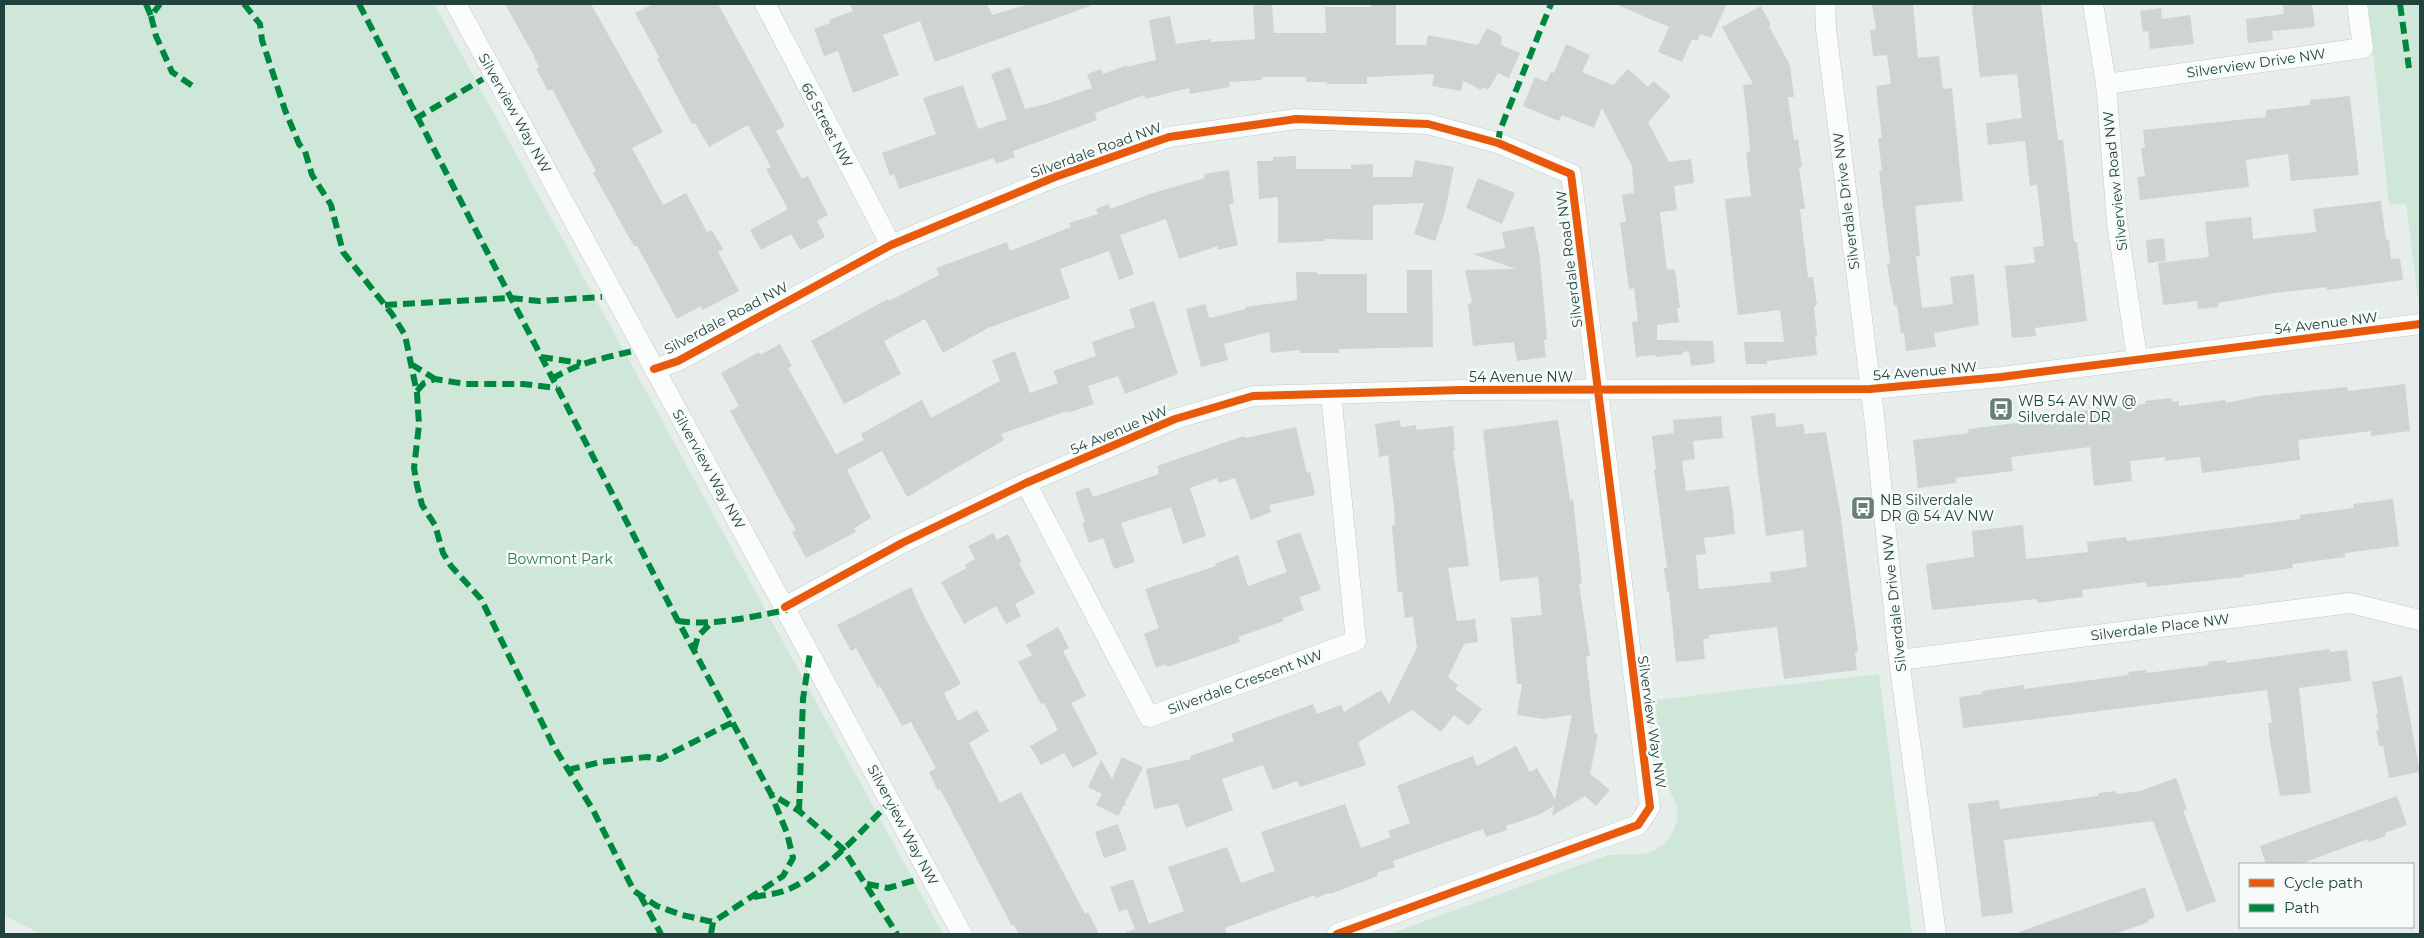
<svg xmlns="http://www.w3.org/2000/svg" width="2424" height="938" font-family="Montserrat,sans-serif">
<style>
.green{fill:#cfe7d8}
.building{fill:#ced4d2}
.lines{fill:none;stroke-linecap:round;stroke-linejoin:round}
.street-casing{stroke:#c4cac8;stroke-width:21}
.street{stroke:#fbfcfc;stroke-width:20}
.quiet{stroke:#00873e;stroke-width:6;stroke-dasharray:12 6;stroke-linecap:butt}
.cycleway-casing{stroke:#f6fbf9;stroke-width:11}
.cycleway{stroke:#e8590c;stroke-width:8}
.labels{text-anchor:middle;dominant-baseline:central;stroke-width:5;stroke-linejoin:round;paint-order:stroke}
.street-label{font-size:14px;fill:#22433d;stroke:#f6fbf9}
.poi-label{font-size:14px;fill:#22433d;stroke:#f6fbf9;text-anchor:start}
.park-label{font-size:14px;fill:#287e4f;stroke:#f6fbf9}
</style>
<rect width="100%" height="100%" fill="#e7edea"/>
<path class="green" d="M4,4H434L943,934H41L4,915Z
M2368,4H2420V299H2418L2406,203L2389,205Z
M1879,674L1912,934H1389L1608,855L1644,854L1655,850L1665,843L1672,834L1677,820V806L1663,777L1655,700Z"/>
<path class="building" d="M505,4H591L663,132L632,148L663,205L686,193L707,232L712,230L723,249L718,252L739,291L703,310L701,306L677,319L637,246H634L593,173L596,171L552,89L548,91L536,69L539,68L533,54Z
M653,4H718L785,126L776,131L802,179L808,176L828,215L817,221L825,237L800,250L791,234L761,250L750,230L788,209L766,169L771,167L748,125L709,147L695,123L692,124L657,59L659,57L635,13Z
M850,4H987L992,15L1029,4H1090V6L935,62L920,21L883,35L899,75L853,93L838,51L824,56L814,29L830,23L829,20L853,11Z
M1272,4L1274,33H1326L1325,7H1371V4H1396V45H1426L1428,35L1478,45L1487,28L1502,36L1501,45L1520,53L1509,78L1498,73L1488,90L1482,87L1481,90L1463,81L1461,91L1432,86L1434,74L1367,77V84H1327V82H1306V77H1262V80L1229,82L1230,87L1190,94L1189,88L1145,99L1144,95L1095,113L1097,120L1013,151L1015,157L996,164L994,158L899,189L894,174L890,176L882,153L936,134L923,98L963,85L978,129L1007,119L991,74L1010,67L1025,109L1046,104L1092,88L1087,74L1101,69L1103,74L1127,65V67L1156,60L1149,20L1170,16L1176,44L1211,39V42L1255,39L1253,6Z
M1615,4H1727L1711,38L1700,34L1697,41L1692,39L1682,62L1658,52L1669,27Z
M1872,4H1913L1918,58L1939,56L1943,89L1952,88L1963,201L1915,206L1920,256H1916L1922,308L1953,304L1950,277L1974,274L1979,325L1934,333L1936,347L1906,351L1904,333H1901L1897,305L1894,306L1891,285H1890L1887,264L1890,263L1879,171H1882L1878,138H1882L1876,86L1891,84L1887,55L1873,56L1870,30L1876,29Z
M1973,4H2041L2058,140H2063L2074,242H2077L2087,321L2035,328L2036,336L2012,338L2005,266L2035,263L2033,247L2044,246L2037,185L2030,186L2025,141L1988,145L1986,123L2022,118L2017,74L1980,77L1972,9Z
M2283,4H2312L2315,27L2272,31L2273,40L2248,43L2246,19L2284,14Z
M1761,6L1771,25L1769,26L1790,65L1794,97H1788L1794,140L1798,139L1802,167H1799L1805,209H1800L1808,277H1813L1817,305L1814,306L1817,336H1815L1817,355L1767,361V364H1746L1744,342H1784L1780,310L1738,315L1725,199L1751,196L1746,152L1750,151L1748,127L1743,85L1753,84L1722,27Z
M2161,8L2162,19L2190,15L2194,44L2150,49L2148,31L2143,32L2140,11Z
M1566,44L1590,55L1582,72L1613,85L1628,69L1648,87L1654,81L1671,96L1648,122L1669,162L1691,159L1694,183L1674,186L1677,210L1660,212L1667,270L1675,269L1680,308H1677L1679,322L1657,325V340L1713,341L1715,363L1691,366L1689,351L1683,352V354L1656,357V355L1636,357L1632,322L1638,321L1634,288L1629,289L1620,222H1626L1622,195L1634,193L1632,166L1602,108L1594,128L1562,115L1559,121L1523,106L1535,77L1546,82L1551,72L1554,73Z
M2350,96L2359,175L2291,181L2288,154L2246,160L2249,187L2140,200L2137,177L2145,176L2141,148H2145L2143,130L2266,117V110L2310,105V100Z
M1296,156V169H1351V165L1373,164V177H1412L1415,160L1454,167L1445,212L1435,241L1414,234L1424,203L1373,205V240L1325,239V241L1278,243V197L1259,199L1257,161H1273V157Z
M1229,170L1234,203L1229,204L1238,245L1218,250V246L1179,259L1166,219L1120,235L1134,274L1119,280L1109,251L1060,269L1070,298L988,328L943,353L925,319L884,341L901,374L844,404L811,341L888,299L889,301L939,275L936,268L1007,242L1010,251L1071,227L1069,223L1098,214L1096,209L1109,204L1110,209L1153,193L1205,178L1204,174Z
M1478,178L1515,193L1502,224L1466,208Z
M2381,201L2386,240H2389L2391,259L2400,258L2403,280L2327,290V287L2275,293L2218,303V307L2198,309L2197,301L2163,305L2158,263L2209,257L2205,222L2251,217L2253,239L2316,232L2313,209Z
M1534,226L1540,258L1547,339L1544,340L1546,357L1517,361L1514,342L1473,346L1468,304L1472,303L1465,270L1516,269L1473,254L1505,248L1502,232Z
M2164,238L2166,261L2148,263L2146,240Z
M1407,270H1432L1433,347L1339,349V353H1300V350L1271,353L1269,332L1224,344L1228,360L1201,367L1186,309L1205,304L1209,317L1211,318L1245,309V307L1297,300L1296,272H1317V274H1367V313H1407Z
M1154,301L1178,374L1125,394L1118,376L1088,386L1094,404L1068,413L1067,411L1001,434L1004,440L907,497L882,451L847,470L871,518L854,528L856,532L806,558L792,532L796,530L730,411L739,406L721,373L759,352L760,355L780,344L792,366L788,368L836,454L864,440L861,434L922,400L931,418L1000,381L992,360L1015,351L1030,393L1058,383L1053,371L1096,356L1092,342L1135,327L1129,309Z
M2405,384L2410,431L2371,436V431L2298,440L2300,460L2202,473L2200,457L2165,461V457L2130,461L2132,481L2094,486L2090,447L2011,457L2013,471L1955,478L1956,483L1918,488L1913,440L1969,433L1968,429L2024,422L2023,418L2033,415L2089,410V407L2111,405L2112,407L2146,404L2145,401L2171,398L2172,402L2179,401V406L2225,400L2226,403L2260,396L2347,387L2348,391Z
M1775,413L1776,427L1803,424L1805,434L1826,432L1840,511L1858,651L1855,652L1857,670L1784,679L1777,627L1709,635V639H1703L1705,659L1676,662L1669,592H1667L1664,568H1667L1654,470L1656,469L1652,436L1674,433L1673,420L1721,416L1723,438L1693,441L1695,459L1682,461L1686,491L1729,486L1733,511L1735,534L1704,538L1706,554L1696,555L1699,589L1771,582L1770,572L1807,567L1803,530L1766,536L1751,416Z
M1400,420L1401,427L1416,425V430L1453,426L1455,450H1453L1469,566L1448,568L1457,621L1475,619L1478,642L1464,644L1448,677L1458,685L1455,689L1482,709L1469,726L1454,715L1441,732L1412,710L1358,742L1366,765L1300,787L1297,781L1273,790L1263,765L1222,779L1233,810L1186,828L1178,804L1154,809L1146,769L1191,759L1190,756L1234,741L1231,734L1313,704L1317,714L1341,705L1344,712L1381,690L1389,704L1417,648L1413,617L1405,618L1402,592H1398L1392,526L1395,525L1394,509L1388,455L1379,457L1375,424Z
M1558,420L1570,500L1573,499L1582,584H1579L1590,656H1586L1588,675L1595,734H1598L1590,774L1610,790L1596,806L1585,796L1552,816L1554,806L1538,815L1506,826L1507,830L1486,837L1483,829L1393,861L1395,867L1377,873L1378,876L1330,894L1329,893L1316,898L1315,895L1225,928L1227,934H1126V932L1135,929L1127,909L1119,912L1110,887L1133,879L1149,924L1184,911L1168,867L1227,847L1241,883L1275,871L1261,832L1345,804L1361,848L1391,837L1388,831L1410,823L1397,786L1473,756L1477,766L1516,746L1530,772L1537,768L1555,799L1572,715L1543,719L1517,715L1522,684H1517L1511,618L1542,615L1538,577L1500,581L1483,430Z
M1296,427L1307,473L1310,472L1315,495L1269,505L1271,512L1251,520L1235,478L1219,483L1217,478L1190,488L1206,536L1183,544L1171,507L1121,523L1135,562L1114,569L1103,538L1089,543L1082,523L1085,522L1075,492L1089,487L1093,497L1159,474L1157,466L1244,436L1245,438Z
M2393,499L2399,546L2345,553V557L2292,564L2293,568L2243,575L2244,577L2147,587L2146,582L2082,590L2083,597L2037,603V599L1932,610L1926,564L1974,557L1972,531L2023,525L2026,559L2088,552L2087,542L2126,537L2127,541L2300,519V515L2354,508L2353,504Z
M1300,532L1321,590L1299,597L1304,610L1283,618L1284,621L1238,637L1240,642L1167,667L1166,664L1156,668L1144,634L1159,628L1145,589L1216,566L1215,564L1238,555L1248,586L1287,572L1276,541Z
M993,533L997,540L1008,534L1022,562L1019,563L1035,593L1015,604L1021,616L1006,624L996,606L964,624L941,582L967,568L965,565L975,559L968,546Z
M911,587L922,612L961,684L944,693L958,721L977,710L989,731L969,743L1000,803L1021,792L1085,914L1088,912L1099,934H1019L1014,925L1012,926L940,789L938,791L929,772L936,768L911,722L902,726L880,686L878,688L856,648L851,651L837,625Z
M1058,627L1069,648L1063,651L1086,696L1071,703L1098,754L1073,768L1064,753L1041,765L1030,746L1058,730L1044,703L1041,704L1018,662L1032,655L1026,645Z
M2330,649V652L2347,650L2351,681L2299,688L2311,793L2280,796L2270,741L2268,723H2272L2267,690L1963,728L1959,697L1982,694V691L2024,685V689L2129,675L2128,672L2146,670L2147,673L2209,665L2208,662L2226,660V663Z
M2402,676L2420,772L2389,778L2383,746H2379L2376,730H2379L2376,714H2378L2372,682Z
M1122,757L1143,767L1125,803L1126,806L1124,805L1118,816L1096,805L1102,794L1088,787L1101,760L1112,779Z
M2176,778L2187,809L2183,810L2216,901L2187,912L2153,821L2004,840L2013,913L1982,917L1968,804L1999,800L2000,809L2098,796V793L2116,791L2117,794L2140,791Z
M2397,796L2407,825L2385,833L2386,836L2369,842L2368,839L2300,864H2266L2260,846Z
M1118,824L1127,850L1104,858L1095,832Z
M2145,887L2155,917L2148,920L2149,922L2114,934H2019V932Z"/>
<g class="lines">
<defs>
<path id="street" d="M456,4L962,934
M765,4L891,245
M1825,4L1826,29L1874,415L1899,660L1936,934
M2093,4L2106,84L2117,222L2137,358
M2106,84L2363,48L2357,4
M654,369L678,361L891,245L1055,177L1169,137L1296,119L1428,124L1498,143L1571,174L1650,807L1638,825L1337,934
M1026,483L1149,717L1356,641L1331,394
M785,607L902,543L1026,483L1175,419L1253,396L1461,390L1870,389L2001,377L2420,324
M1899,660L2350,603L2420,620"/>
</defs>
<use href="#street" class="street-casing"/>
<use href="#street" class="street"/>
<path class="quiet" d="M146,4L151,16L160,4
M244,4L260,24L262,40L285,110L299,144L305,151L312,175L331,205L343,252L392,314L405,335L417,393L419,425L414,468L417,485L422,505L435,525L443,553L451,566L481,599L554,747L593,810L634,891L657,906L682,915L713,922
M359,4L678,621L771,794L799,811L843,849L897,934
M2400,4L2409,68
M151,16L156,36L172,72L194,87
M415,119L483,79
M1498,143L1500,130L1551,4
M385,305L510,298L539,301L602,297
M541,357L581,363
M411,364L435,379
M552,379C577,363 604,358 633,351
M417,391L424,383L435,379L466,384H523L557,388
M678,621C715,626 750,617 787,610
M694,650L698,636L711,623
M568,770L601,762L647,757L660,759L733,722
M799,811L803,699L810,653
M867,884L888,888L916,880
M640,895L661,934
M754,897C764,895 775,894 784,891C821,878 863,829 890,802
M711,934L713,922L783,876L793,858L787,833L771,794"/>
<defs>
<path id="cycleway" d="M654,369L678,361L891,245L1055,177L1169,137L1296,119L1428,124L1498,143L1571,174L1650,807L1638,825L1337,934
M785,607L902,543L1026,483L1175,419L1253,396L1461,390L1870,389L2001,377L2420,324"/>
</defs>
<use href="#cycleway" class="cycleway-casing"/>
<use href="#cycleway" class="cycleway"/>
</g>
<defs>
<symbol id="bus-square" viewBox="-11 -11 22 22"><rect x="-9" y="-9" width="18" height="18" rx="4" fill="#677e7a" stroke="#f6fbf9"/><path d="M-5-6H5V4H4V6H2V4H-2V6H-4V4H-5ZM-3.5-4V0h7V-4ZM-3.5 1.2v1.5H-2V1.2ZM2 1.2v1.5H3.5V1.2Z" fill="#fff"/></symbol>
</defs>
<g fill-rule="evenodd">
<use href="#bus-square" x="1987" y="395" width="28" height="28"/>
<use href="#bus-square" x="1849" y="494" width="28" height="28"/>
</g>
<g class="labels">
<g class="street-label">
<text transform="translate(2256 63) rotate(-8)">Silverview Drive NW</text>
<text transform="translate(515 113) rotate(61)">Silverview Way NW</text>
<text transform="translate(827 125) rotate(62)">66 Street NW</text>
<text transform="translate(1096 150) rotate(-20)">Silverdale Road NW</text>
<text transform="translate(2115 181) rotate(-96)">Silverview Road NW</text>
<text transform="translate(1846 201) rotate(-97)">Silverdale Drive NW</text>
<text transform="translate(1569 259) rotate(-97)">Silverdale Road NW</text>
<text transform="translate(726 318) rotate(-28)">Silverdale Road NW</text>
<text transform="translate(2326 323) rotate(-7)">54 Avenue NW</text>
<text transform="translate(1925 371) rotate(-5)">54 Avenue NW</text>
<text x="1521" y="377">54 Avenue NW</text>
<text transform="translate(1119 430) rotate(-23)">54 Avenue NW</text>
<text transform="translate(709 469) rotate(61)">Silverview Way NW</text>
<text transform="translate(1894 603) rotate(-96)">Silverdale Drive NW</text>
<text transform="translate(2160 627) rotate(-7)">Silverdale Place NW</text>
<text transform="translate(1245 682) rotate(-20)">Silverdale Crescent NW</text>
<text transform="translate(1652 722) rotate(82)">Silverview Way NW</text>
<text transform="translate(903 825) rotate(62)">Silverview Way NW</text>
</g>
<g class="poi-label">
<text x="2018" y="401">WB 54 AV NW @<tspan x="2018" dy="16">Silverdale DR</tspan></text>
<text x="1880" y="500">NB Silverdale<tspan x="1880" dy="16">DR @ 54 AV NW</tspan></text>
</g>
<g class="park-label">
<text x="560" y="559">Bowmont Park</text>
</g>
</g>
<rect width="2424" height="938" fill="none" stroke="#22433d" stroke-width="10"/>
<rect x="2239" y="863" width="175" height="65" fill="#f6fbf9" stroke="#a1b1ae"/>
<rect x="2249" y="879" width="25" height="8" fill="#e8590c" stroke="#a1b1ae"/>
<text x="2284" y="888" font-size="15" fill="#22433d">Cycle path</text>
<rect x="2249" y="904" width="25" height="8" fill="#00873e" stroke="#a1b1ae"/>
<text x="2284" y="913" font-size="15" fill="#22433d">Path</text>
</svg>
